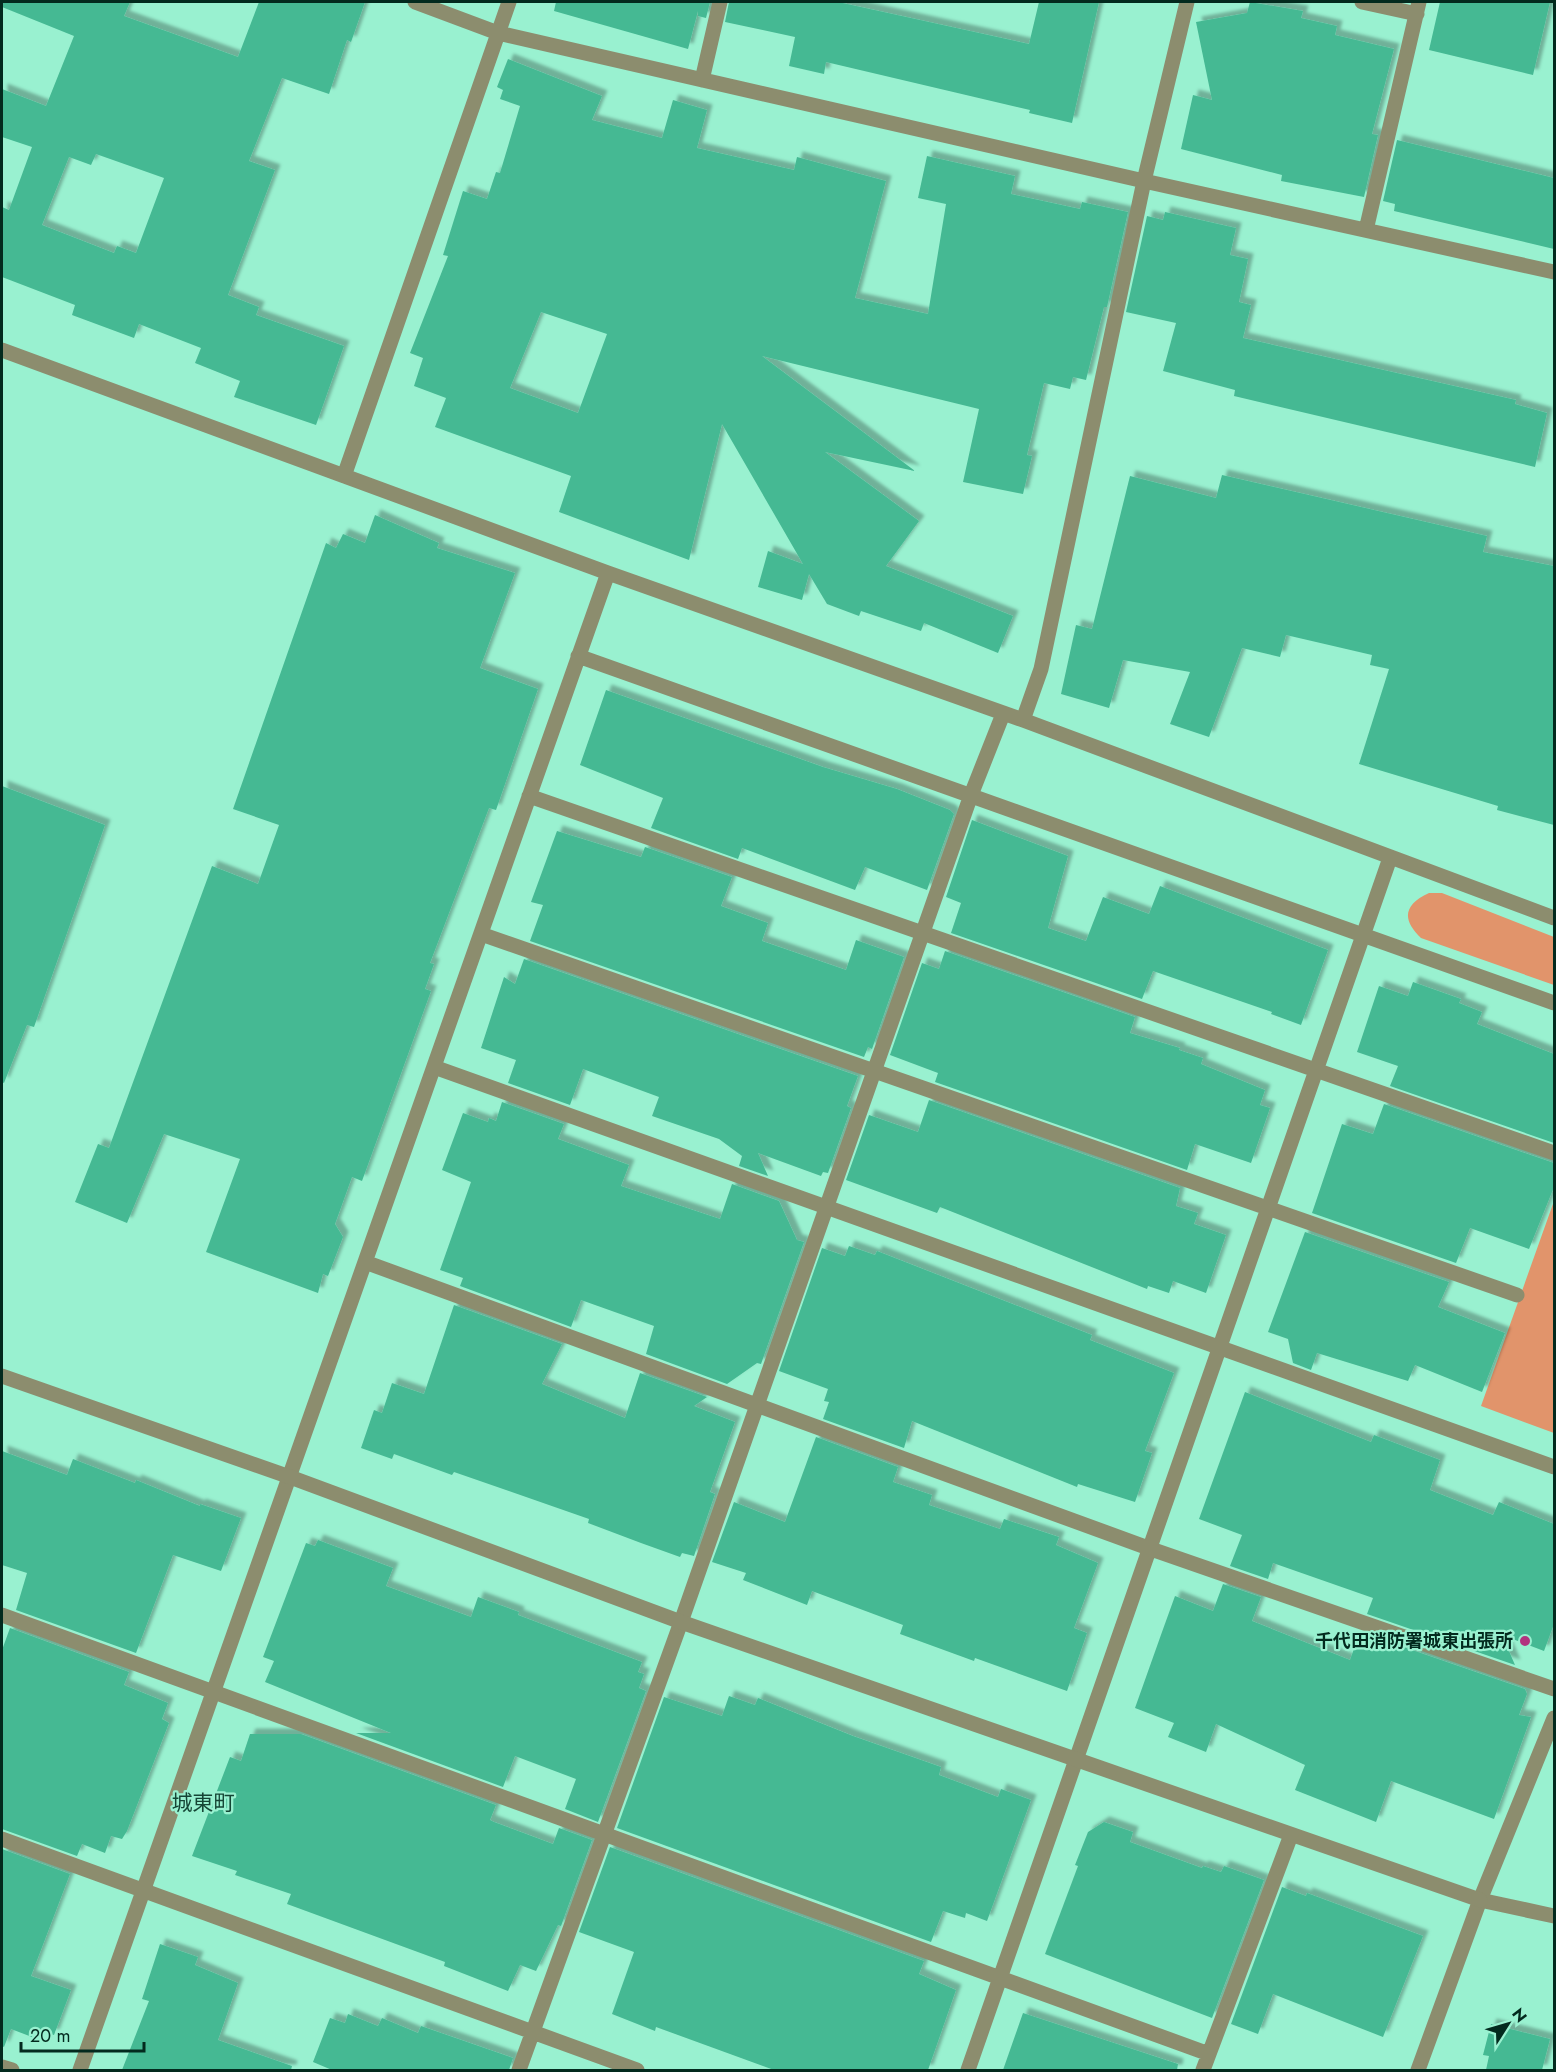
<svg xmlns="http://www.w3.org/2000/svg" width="1556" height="2072" font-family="Jost,'Noto Sans JP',sans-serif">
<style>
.green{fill:#e1946b}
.building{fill:#45b993;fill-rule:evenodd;filter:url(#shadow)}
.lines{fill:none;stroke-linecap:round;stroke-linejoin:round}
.minor{stroke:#8c8d6e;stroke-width:15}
.tertiary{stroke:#8c8d6e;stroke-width:15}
.poi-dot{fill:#b2337f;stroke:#99f1d0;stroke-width:2}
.labels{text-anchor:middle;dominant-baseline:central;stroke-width:4.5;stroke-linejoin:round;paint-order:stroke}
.poi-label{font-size:18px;font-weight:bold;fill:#032a1e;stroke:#99f1d0;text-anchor:end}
.quarter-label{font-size:21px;fill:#154535;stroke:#99f1d0}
</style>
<defs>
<filter id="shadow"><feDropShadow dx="5.5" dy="-5.5" stdDeviation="1.5" flood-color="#0004"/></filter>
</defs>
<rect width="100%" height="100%" fill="#99f1d0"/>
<path class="green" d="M1429,893H1442L1554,937V985L1421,938C1402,920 1403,905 1429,893Z
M1554,1201V1433L1481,1406Z"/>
<path class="building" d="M2,2H130L124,16L238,57L259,2H365L351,42L347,40L329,94L282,78L249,161L275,170L228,295L259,307L256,315L344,346L316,425L234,397L240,381L195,363L201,348L139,324L134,338L72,315L75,305L2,277V207L9,210L32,147L2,137V89L46,106L74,36L2,7ZM96,154L164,178L136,253L117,246L114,253L42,225L69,157L91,165Z
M556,2H710L706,18L698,16V11L688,49L554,11Z
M729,2H838L1029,44L1039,2H1099L1072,123L1029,113L1030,110L826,62L824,74L789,66L795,37L725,22Z
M1250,2L1303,11L1301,18L1337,26L1335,35L1394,49L1372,134L1378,135L1364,197L1281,181L1282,175L1181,149L1193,95L1212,100L1196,22L1247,13Z
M1440,2H1550L1533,75L1429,50Z
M508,59L602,96L592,120L662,138L673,100L707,110L697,148L794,170L797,157L886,181L855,298L928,314L946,204L918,198L927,156L1015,176L1011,194L1080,209L1082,202L1128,212L1107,307H1104L1086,380L1073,377L1070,389L1044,383L1027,455L1032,456L1023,494L963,482L979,409L762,356L915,471L825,452L919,521L886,566L1013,616L998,653L924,623L921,631L861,611L859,616L827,604L809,574L802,600L758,587L768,551L803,564L722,424L689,560L559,512L571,476L435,427L446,398L414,386L423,358L410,353L448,256L443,255L463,191L487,199L496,172L500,173L520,106L500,99L503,90L497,87ZM541,312L607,334L578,413L510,388Z
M1397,140L1554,178V249L1394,211L1395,204L1383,201Z
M1165,212L1236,228L1230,255L1248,259L1239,302L1251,305L1243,338L1516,400L1515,404L1547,413L1535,467L1234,396L1235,390L1163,371L1176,323L1126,312L1147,216L1163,220Z
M1222,475L1487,536L1483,552L1554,566V825L1497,810L1498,806L1359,764L1389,669L1370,665L1372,655L1286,635L1280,657L1242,648L1209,737L1170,724L1190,672L1123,660L1109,708L1061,694L1076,625L1092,629L1130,476L1216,498Z
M375,515L439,543L437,548L515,573L480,668L538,689L496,810L489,808L430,963L434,964L425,989L431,991L362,1181L352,1177L335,1224L343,1237L328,1276L323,1274L318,1293L206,1252L240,1159L164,1134L127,1223L75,1202L98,1144L109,1148L212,866L258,884L279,825L233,809L326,543L336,548L343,534L365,543Z
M606,690L823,767L897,789L950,810L954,814L927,890L865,867L855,890L742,848L738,859L651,828L663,798L580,765Z
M2,786L105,825L34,1027L27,1025L4,1083L2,1082Z
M972,820L1068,856L1048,928L1086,941L1103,897L1149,914L1160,886L1328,950L1301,1025L1271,1014L1272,1012L1153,971L1142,999L951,933L961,903L946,897Z
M557,831L641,857L645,847L732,877L721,906L768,923L762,941L846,970L856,940L904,957L872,1049L868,1047L864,1057L530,941L543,905L531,902Z
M945,951L1135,1017L1130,1033L1180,1048L1179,1050L1203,1058L1201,1064L1265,1090L1260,1105L1270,1108L1251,1163L1195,1144L1187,1170L935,1082L938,1073L890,1055L922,963L939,969Z
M524,959L858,1076L847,1106L851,1108L828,1173L823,1172L821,1176L758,1153L768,1176L739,1166L742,1156L719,1139L652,1116L659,1097L583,1069L570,1105L508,1083L516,1060L481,1048L504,977L515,984Z
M1413,982L1461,999L1459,1003L1482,1012L1477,1024L1554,1054V1143L1390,1086L1398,1066L1357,1052L1379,986L1408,996Z
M929,1100L1180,1188L1176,1206L1198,1213L1194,1224L1226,1235L1206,1293L1173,1281L1169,1293L1148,1286L1147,1289L940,1207L937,1213L846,1180L869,1115L918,1132Z
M502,1102L564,1124L558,1139L629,1165L621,1186L720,1219L732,1184L779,1201L797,1240L804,1242L761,1364L757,1363L727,1384L646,1354L654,1326L581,1300L571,1327L460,1286L463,1278L440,1270L471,1182L442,1170L463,1113L488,1122L489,1118L496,1121Z
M1384,1104L1554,1163V1187L1529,1249L1470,1228L1456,1263L1312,1213L1342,1124L1373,1134Z
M1305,1232L1449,1282L1438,1307L1505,1333L1482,1392L1415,1365L1408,1381L1317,1353L1311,1370L1293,1363L1288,1339L1268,1332Z
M849,1246L875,1255L877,1251L1092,1335L1090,1340L1174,1373L1145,1451L1152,1453L1135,1502L1078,1484L1077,1487L912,1421L904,1448L823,1419L829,1402L824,1401L828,1389L779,1371L822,1248L845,1256Z
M454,1305L562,1344L542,1384L625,1418L640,1373L707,1397L694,1406L735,1422L710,1492L715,1494L694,1556L682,1553L680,1557L641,1543L588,1523L589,1519L454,1472L452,1475L394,1454L392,1459L361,1448L374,1410L382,1413L392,1383L424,1394Z
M1245,1392L1371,1442L1374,1435L1440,1460L1430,1490L1493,1515L1499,1502L1554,1524V1624L1544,1651L1502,1635L1515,1665L1367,1614L1373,1598L1273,1563L1268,1579L1230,1566L1242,1535L1199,1519Z
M816,1437L898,1467L893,1482L932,1495L929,1505L1000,1529L1004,1519L1059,1537L1056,1545L1098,1563L1074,1628L1087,1633L1067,1691L975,1658L974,1661L900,1634L903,1625L812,1591L807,1605L743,1580L746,1573L712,1562L734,1502L785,1522Z
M2,1451L67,1475L73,1459L135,1483L136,1480L200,1506V1504L241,1518L221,1571L173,1555L136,1653L16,1610L27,1573L2,1565Z
M318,1540L393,1568L386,1586L471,1617L478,1597L519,1612L518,1615L642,1662L638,1672L644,1674L639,1688L646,1691L598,1822L565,1809L576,1779L515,1756L503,1787L356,1733H391L265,1682L274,1661L263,1657L306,1543L315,1546Z
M1223,1584L1261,1597L1252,1621L1350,1660L1360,1632L1525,1689L1527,1694L1519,1715L1531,1717L1494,1819L1391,1781L1376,1822L1295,1790L1305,1765L1216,1724L1206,1752L1168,1737L1174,1723L1135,1708L1162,1632L1175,1596L1213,1611Z
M10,1628L129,1672L124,1685L168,1703L162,1719L169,1723L127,1831L122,1839L111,1836L105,1853L82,1844L77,1856L2,1829V1650Z
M729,1696L755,1705L758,1698L853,1736L941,1767L939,1775L998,1797L1001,1789L1031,1800L987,1921L966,1913L965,1918L943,1911L931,1942L617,1828L664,1697L722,1716Z
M250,1734H301L496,1805L490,1820L494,1822L553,1844L559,1828L592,1840L561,1926L558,1925L536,1971L520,1965L508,1991L444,1966L445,1962L287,1904L291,1894L235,1875L237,1871L192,1856L230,1757L241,1761Z
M1104,1822L1133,1832L1130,1842L1202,1868L1203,1866L1221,1872L1224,1866L1264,1880L1212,2018L1045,1954L1078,1866L1075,1865L1088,1832Z
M610,1847L924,1961L919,1974L956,1990L928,2070H774L656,2027L655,2031L612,2014L634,1952L579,1932Z
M2,1849L70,1874L31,1976L71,1990L54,2035L36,2029L32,2037L11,2029L4,2047L2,2046Z
M1282,1887L1306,1896L1307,1893L1423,1936L1383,2037L1273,1994L1258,2034L1231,2024Z
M160,1944L198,1957L195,1965L238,1983L218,2040L292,2066L291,2070H122L149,2001L142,1999Z
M1023,2013L1178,2064L1177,2070H1003Z
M348,2014L378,2026L382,2018L418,2033L421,2026L513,2058L509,2070H332L313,2062L330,2018L345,2023Z
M1491,2024L1550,2039L1542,2070H1486L1489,2056L1483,2055Z"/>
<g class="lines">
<path class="minor" d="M415,2L498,33L1144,181L1554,272
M1362,2L1417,14
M702,80L720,2
M1366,230L1419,2
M2,350L608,573L1023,720L1554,918
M344,476L509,2
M578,656L1554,1003
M1023,720L1041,669L1144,181L1187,2
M529,796L1554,1153
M481,934L1517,1295
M434,1067L1554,1467
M365,1262L1151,1549L1554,1689
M2,1615L1209,2054
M2,1839L637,2070
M1480,1900L1554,1916
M2,2067L12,2070
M80,2070L608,573
M519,2070L681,1622L971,795L1003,714
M968,2070L1390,858
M1203,2070L1291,1835
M1418,2070L1480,1900L1554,1718"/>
<path class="tertiary" d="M2,1376L290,1477L681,1622L1480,1900"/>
</g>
<circle class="poi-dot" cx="1525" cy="1641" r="6"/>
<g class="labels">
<g class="poi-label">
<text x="1513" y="1641">千代田消防署城東出張所</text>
</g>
<g class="quarter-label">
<text x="203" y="1803">城東町</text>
</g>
</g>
<rect width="1556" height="2072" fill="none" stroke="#032a1e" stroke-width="6"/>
<g transform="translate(1508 2024) rotate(53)" stroke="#99f1d0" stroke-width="4.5" paint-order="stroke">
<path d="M0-4.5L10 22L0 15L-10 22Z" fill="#032a1e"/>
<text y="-9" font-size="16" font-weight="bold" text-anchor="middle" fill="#032a1e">N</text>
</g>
<path d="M21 2042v9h123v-9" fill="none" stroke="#032a1e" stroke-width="3"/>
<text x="30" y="2042" font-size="18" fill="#032a1e" stroke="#99f1d0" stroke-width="4.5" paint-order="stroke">20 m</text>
</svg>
